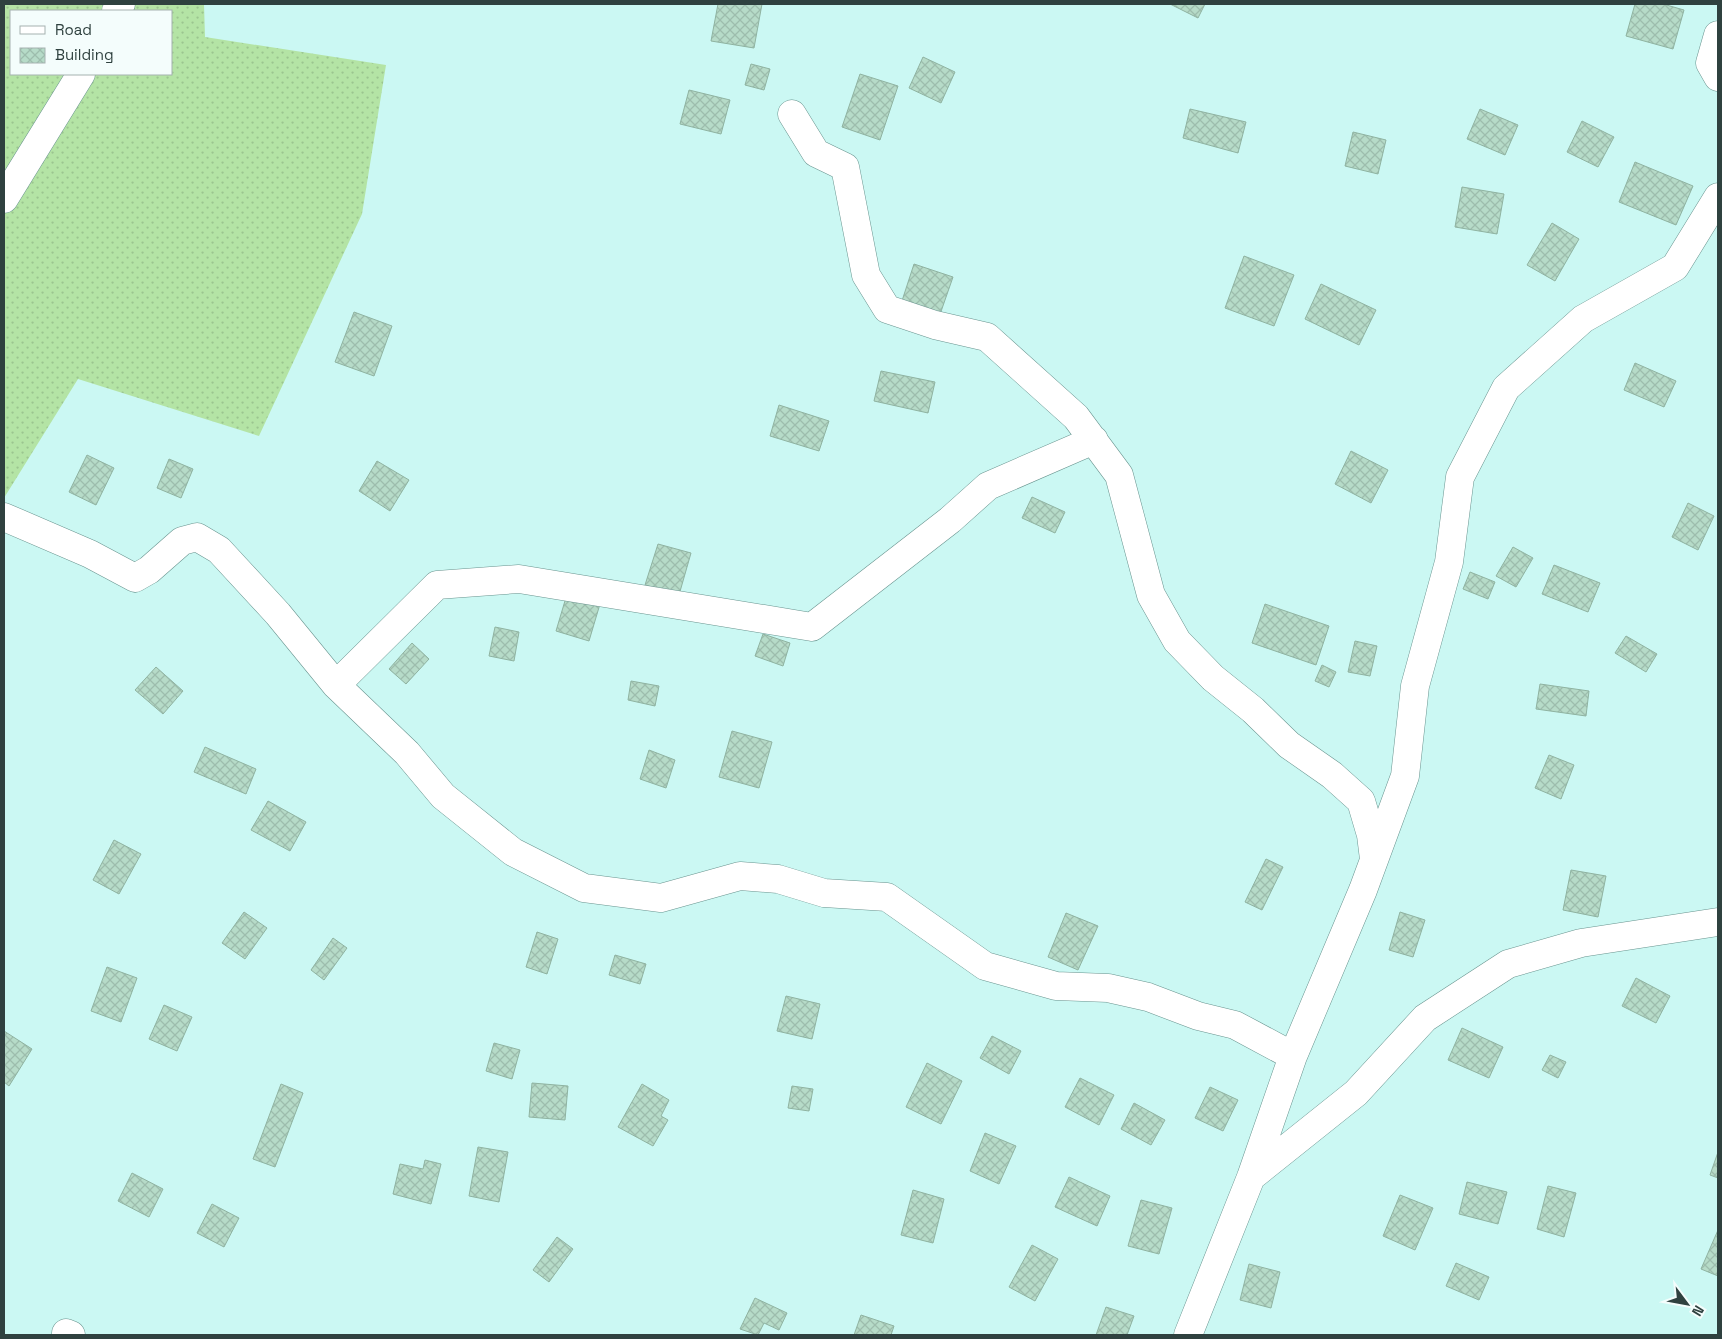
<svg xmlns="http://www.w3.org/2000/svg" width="1722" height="1339" font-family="'Space Grotesk',sans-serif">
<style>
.grass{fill:url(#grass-dots);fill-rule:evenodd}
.building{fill:url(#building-cross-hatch);stroke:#8fb3a1}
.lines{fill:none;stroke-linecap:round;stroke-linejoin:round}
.street-casing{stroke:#69948f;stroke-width:29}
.street{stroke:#fff;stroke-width:28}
</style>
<defs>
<pattern id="grass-dots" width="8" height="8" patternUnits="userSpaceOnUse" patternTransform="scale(1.25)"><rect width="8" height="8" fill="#b4e4a5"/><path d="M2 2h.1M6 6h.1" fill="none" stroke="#9bc58f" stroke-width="1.8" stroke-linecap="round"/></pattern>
<pattern id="building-cross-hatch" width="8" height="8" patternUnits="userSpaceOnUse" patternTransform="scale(1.25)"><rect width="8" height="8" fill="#b6dbc8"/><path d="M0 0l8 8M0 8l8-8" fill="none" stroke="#9dbdad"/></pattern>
</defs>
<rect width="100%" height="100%" fill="#cbf8f3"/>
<path class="grass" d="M4,4H204L205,37L386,65L362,214L259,436L78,379L4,498ZM11,11H171V74H11Z"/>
<path class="building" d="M718,4H762L754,48L711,41Z
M1170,4H1205L1198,18Z
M1635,4H1663L1684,10L1673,49L1626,36Z
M923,57L955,72L941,103L909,88Z
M751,64L770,69L764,90L745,85Z
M860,74L898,86L880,140L842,127Z
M689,90L730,100L721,134L680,124Z
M1190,109L1246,122L1238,153L1183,138Z
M1480,109L1518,125L1505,155L1467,139Z
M1582,121L1614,137L1598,167L1567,152Z
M1353,132L1386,140L1378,174L1345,166Z
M1635,162L1693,186L1676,225L1619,202Z
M1462,187L1504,194L1497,234L1455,227Z
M1552,223L1579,239L1555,281L1527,265Z
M1244,256L1294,275L1274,326L1225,308Z
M914,264L953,277L937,323L899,310Z
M1321,284L1376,310L1359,345L1305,319Z
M354,312L392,326L374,376L335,362Z
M1635,363L1676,381L1664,407L1624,390Z
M881,371L935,382L928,413L874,401Z
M779,405L829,421L819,451L770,436Z
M1351,451L1388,470L1371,503L1335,484Z
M87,455L114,468L96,505L69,492Z
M169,459L193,469L181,498L157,488Z
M377,461L409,480L390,511L359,491Z
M1032,497L1065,512L1055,533L1022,518Z
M1688,503L1714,516L1698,550L1672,537Z
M658,544L691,553L679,595L645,585Z
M1513,547L1533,558L1516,587L1496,576Z
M1554,565L1600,583L1588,612L1542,594Z
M1470,572L1495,582L1488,599L1463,589Z
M567,594L600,604L589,641L556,631Z
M1265,604L1329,626L1316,665L1252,643Z
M495,627L519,632L514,661L489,656Z
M763,634L790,643L783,666L755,656Z
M1626,636L1657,654L1646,672L1615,653Z
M1355,641L1377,646L1370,676L1348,672Z
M412,643L429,659L406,684L389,669Z
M1322,665L1336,672L1329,687L1315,681Z
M156,667L183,691L163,714L135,690Z
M631,681L659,686L655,706L628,700Z
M1540,684L1589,691L1586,716L1536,709Z
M732,731L772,742L759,788L719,777Z
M205,747L256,769L246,794L194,772Z
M649,750L675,760L666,788L640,779Z
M1549,755L1574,765L1561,799L1535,788Z
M268,801L306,822L290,851L251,830Z
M114,840L141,854L119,894L93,880Z
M1266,859L1283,867L1262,910L1245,902Z
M1571,870L1606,876L1598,917L1563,910Z
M244,912L267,928L245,959L222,943Z
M1400,912L1425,920L1413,957L1389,950Z
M1066,913L1098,926L1078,970L1048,957Z
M537,932L558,939L547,974L526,967Z
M333,938L347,948L324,980L311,970Z
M615,955L646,964L640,984L609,975Z
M107,967L137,978L121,1022L91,1011Z
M1636,978L1670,996L1656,1023L1622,1006Z
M786,996L820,1004L812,1039L777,1031Z
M164,1005L192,1017L177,1051L149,1039Z
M1462,1028L1503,1047L1489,1078L1448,1060Z
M4,1031L32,1049L9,1086L4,1082Z
M992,1036L1021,1051L1009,1074L980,1058Z
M494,1043L520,1050L512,1079L486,1071Z
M1550,1055L1566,1062L1558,1078L1542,1070Z
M927,1063L962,1081L941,1124L906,1107Z
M1080,1078L1114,1095L1099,1125L1065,1107Z
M532,1083L568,1086L565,1120L529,1117Z
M281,1084L303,1093L275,1167L253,1159Z
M642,1084L669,1100L661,1116L668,1120L653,1146L618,1127Z
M792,1086L813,1089L809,1111L788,1108Z
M1210,1087L1238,1100L1223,1131L1195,1118Z
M1134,1103L1165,1120L1151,1145L1121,1129Z
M985,1133L1016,1146L999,1184L970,1171Z
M478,1147L508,1152L499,1202L469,1196Z
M1718,1152V1178L1710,1175Z
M425,1160L441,1164L431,1204L393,1194L400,1164L423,1169Z
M132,1173L163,1189L149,1217L118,1201Z
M1069,1177L1110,1196L1097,1226L1055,1207Z
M1467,1182L1507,1192L1498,1224L1459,1214Z
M1548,1186L1576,1193L1564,1237L1537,1229Z
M913,1190L944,1199L933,1243L901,1235Z
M1400,1195L1433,1208L1415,1250L1383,1236Z
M1141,1200L1172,1208L1159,1254L1128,1246Z
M212,1204L239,1218L224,1247L197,1233Z
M1718,1230V1276L1701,1269Z
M557,1237L573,1249L549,1282L533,1270Z
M1032,1245L1058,1259L1035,1301L1009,1287Z
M1456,1263L1489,1277L1479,1300L1446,1286Z
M1249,1264L1280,1272L1271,1308L1240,1300Z
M755,1298L787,1313L779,1330L764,1323L758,1335L740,1329Z
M1106,1307L1134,1316L1127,1335H1096Z
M861,1315L894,1326L891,1335H854Z"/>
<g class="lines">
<defs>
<path id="street" d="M116,11L121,4
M1718,35L1710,63L1718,77
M792,114L816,153L845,167L866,275L887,309L935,325L987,337L1076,417L1119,475L1151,595L1177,641L1213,678L1253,710L1289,745L1332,775L1361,801L1371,835L1374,859
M4,199L81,74
M4,517L90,554L135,578L149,570L182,541L197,537L219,550L278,614L336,685L407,753L443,796L513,852L584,888L661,898L740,876L778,879L824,893L887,897L985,966L1056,986L1108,988L1148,997L1198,1016L1235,1025L1293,1056
M336,685L437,585L519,579L812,627L950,520L988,486L1094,440
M1251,1177L1356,1093L1425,1018L1508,964L1581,943L1718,922
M66,1333L71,1335
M1188,1335L1251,1177L1293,1056L1363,890L1405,776L1415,686L1449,562L1460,477L1506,388L1583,319L1675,267L1718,197"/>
</defs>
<use href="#street" class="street-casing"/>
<use href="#street" class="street"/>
</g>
<rect width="1722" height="1339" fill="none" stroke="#2f413f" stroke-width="10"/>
<rect x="10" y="10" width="162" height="65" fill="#f4fdfc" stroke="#a5b2b0"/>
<rect x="20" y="26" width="25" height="8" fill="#ffffff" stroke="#a5b2b0"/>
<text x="55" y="35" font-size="15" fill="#2f413f">Road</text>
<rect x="20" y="48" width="25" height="15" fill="url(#building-cross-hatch)" stroke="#a5b2b0"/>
<text x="55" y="60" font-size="15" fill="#2f413f">Building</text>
<g transform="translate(1687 1304) rotate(122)" stroke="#f4fdfc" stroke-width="4" paint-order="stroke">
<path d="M0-4L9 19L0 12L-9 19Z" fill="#2f413f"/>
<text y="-8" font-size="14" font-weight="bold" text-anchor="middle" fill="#2f413f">N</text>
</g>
</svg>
